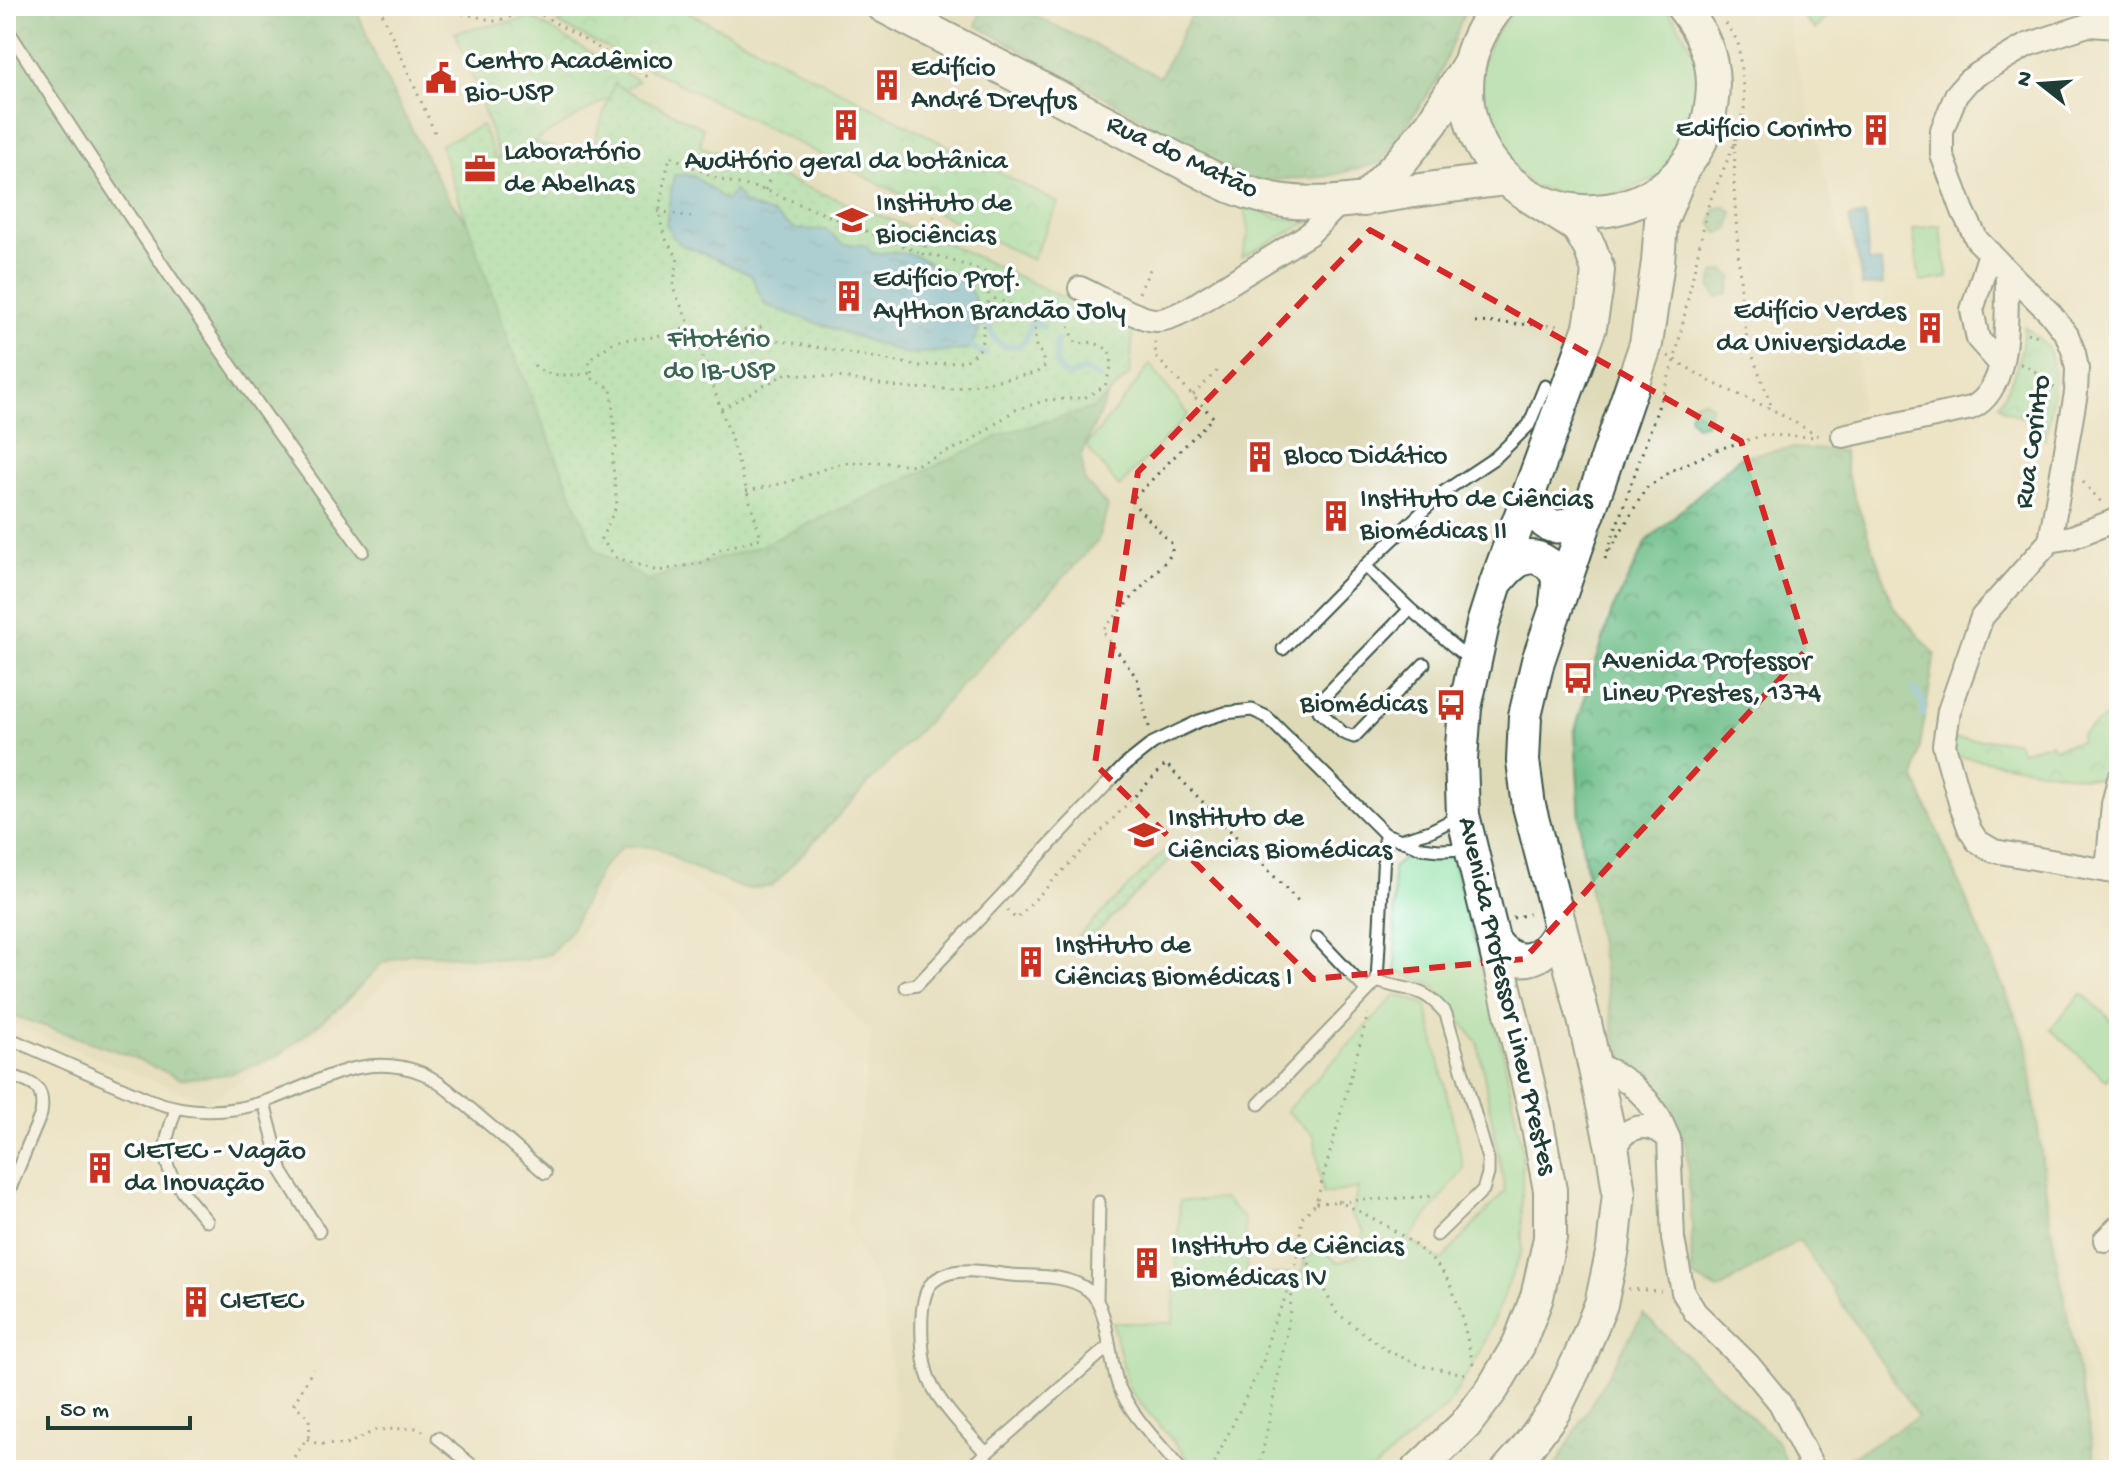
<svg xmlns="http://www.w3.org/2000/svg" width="2125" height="1476" font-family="'Gochi Hand',sans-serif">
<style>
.built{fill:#ded9b7}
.grass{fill:#8ae0a3;stroke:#548e6c;stroke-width:2}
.forest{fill:url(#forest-crowns);stroke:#477e5e;stroke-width:2}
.park{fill:url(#park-crowns);stroke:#548e6c;stroke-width:2}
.garden{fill:url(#garden-dots);stroke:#548e6c;stroke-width:2}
.water{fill:url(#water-ripples);stroke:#427a8a;stroke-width:2}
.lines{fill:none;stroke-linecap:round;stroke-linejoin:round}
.stream{stroke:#64b7e0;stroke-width:6}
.lane-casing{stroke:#3e564a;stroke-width:15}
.street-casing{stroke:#3e564a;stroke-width:26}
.secondary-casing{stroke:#3e564a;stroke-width:36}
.path{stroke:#3e564a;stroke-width:3;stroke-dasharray:2 6;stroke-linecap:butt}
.lane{stroke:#fff;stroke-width:11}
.street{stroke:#fff;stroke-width:22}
.secondary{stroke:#fff;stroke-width:32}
.marked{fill:none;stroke:#d62828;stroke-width:6;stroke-dasharray:16 10;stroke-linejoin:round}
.labels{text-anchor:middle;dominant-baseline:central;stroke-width:7;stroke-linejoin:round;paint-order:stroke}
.poi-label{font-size:28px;fill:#1f3d34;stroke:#fff;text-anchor:start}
.street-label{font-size:28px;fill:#1f3d34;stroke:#fff}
.park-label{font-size:28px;fill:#3a6650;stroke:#fff}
</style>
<defs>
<pattern id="forest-crowns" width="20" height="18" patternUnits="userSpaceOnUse" patternTransform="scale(2)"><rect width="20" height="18" fill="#6fbe89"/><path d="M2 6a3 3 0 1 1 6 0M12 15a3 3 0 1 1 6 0" fill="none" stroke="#5b9c71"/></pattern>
<pattern id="park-crowns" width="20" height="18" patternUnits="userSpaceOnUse" patternTransform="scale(2)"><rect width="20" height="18" fill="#8ae0a3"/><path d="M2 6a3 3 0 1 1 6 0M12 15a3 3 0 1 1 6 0" fill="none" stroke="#77c18d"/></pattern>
<pattern id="garden-dots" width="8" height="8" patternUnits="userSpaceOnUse" patternTransform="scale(2)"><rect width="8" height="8" fill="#8ae0a3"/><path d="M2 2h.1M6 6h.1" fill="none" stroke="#77c18d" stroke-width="1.8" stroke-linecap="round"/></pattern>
<pattern id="water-ripples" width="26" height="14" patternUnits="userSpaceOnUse" patternTransform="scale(2)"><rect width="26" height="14" fill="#64b7e0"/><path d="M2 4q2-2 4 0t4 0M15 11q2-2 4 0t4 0" fill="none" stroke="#5296b6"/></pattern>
</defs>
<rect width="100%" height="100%" fill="#fff"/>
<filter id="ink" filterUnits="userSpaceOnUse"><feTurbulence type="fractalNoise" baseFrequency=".0125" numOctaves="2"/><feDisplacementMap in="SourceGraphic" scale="16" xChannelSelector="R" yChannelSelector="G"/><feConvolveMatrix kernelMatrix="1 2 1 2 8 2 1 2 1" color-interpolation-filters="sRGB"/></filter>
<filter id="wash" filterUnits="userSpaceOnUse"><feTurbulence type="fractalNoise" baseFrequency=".006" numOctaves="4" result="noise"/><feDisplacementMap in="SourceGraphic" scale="32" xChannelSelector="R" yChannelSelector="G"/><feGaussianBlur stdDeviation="1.8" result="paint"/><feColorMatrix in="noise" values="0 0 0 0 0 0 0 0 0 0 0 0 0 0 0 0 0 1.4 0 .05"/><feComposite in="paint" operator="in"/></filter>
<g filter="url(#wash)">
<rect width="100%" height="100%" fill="#ede4c6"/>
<path class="built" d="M6,6H1783L1852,282L1861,404L1842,434L1850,478L1895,605L1937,654L1916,779L2032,1043L2055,1223L2106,1470H896L898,1420L882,1295L846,1222L872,1033L808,966L675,872L652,862L626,868L606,891L575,945L546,970L414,965L391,975L361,1007L207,1102L6,1022Z"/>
<path class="grass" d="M1517,6H1660L1674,18L1692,48L1700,81L1698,116L1662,175L1598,202L1531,186L1486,134L1481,65L1495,33Z
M1799,6H1838L1815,30L1796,9Z
M1244,203L1276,217L1310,221L1242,257L1249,231Z
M1940,225L1948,278L1920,282L1913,229Z
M1150,364L1188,415L1119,487L1086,446L1128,395Z
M1408,854L1452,857L1503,1052L1522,1149V1250L1481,1351L1448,1405L1372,1470H1198L1129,1390L1113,1323H1173L1180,1201L1224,1199L1244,1219L1247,1276L1303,1273L1305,1256L1324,1251L1338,1263L1357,1255L1364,1231L1351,1216L1358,1188L1323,1194L1314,1135L1286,1111L1396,995L1426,1004L1464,1169L1409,1239L1441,1261L1505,1191L1478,1043L1433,984L1396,972L1393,868Z
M2082,993L2119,1027V1066L2106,1080L2050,1029Z"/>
<path class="forest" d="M6,6H355L382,72L445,194L502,267L1111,388L1081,455L1085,481L1108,507L1097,542L772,886L743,889L685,864L657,847L623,846L602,868L570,931L550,954L521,961L412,953L382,963L342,1005L278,1056L230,1074L181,1079L125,1054L6,1013Z
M972,6H1015L1160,77L1195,7L1193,6H1467L1437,81L1380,163L1324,177L1252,181L1189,156L1140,117L976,25L980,14Z
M1724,206L1733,213L1729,230L1718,233L1711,223L1715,209Z
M1724,270L1733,277L1728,294L1717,297L1710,287L1714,273Z
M1703,400L1712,406L1707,423L1696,426L1689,416L1693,402Z
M1793,448L1843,451L1848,478L1893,606L1935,654L1915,778L2027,1044L2050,1224L2097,1470H1837L1836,1466L1918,1417L1799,1240L1718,1290L1691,1276L1692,1224L1686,1145L1665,1101L1620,1068L1581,839L1575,730L1612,611L1647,541L1741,456Z
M1643,1314L1777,1441L1789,1470H1553Z"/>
<path class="park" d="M597,6H676L1058,203L1032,260L557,23Z
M532,18L638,81L500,161L476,86L455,32Z
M2025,326C2032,333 2042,340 2048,349C2060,368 2051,418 2044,439L2029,420L2004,410L1999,404C2015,379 2021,354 2025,326Z
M2119,708V750L2105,770L2102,780L1954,756V739L2016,741L2022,751L2051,743L2054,748L2081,741L2080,735Z"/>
<path class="garden" d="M614,84L703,128L700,146L927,234L1133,330L1130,374L1094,408L1009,432L758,547L647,580L595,550L508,339L440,145L482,125L496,160L537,143L588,159Z
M1169,846L1177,853L1081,948L1074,941Z"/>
<path class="water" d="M674,175H693L726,201L735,191L744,204L774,215L795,229L826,230L843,244L864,245L873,254L892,252L914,255L961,280L972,293L980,313L979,332L968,350L906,354L765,305L751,275L694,249L683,246L673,237L666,223Z
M1865,215L1869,262H1881L1883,285L1862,286L1859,263L1849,217Z"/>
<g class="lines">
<path class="stream" d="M979,323L990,326C991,330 992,336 995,339C1001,348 1019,349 1025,340C1029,333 1028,328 1033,322L1043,327
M1057,340C1054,355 1054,367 1068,377L1085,370L1099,378
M971,345L979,352L986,354
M6,464L8,465
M1915,690L1919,698L1924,702L1923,714"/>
</g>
</g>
<g filter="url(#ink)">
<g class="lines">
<defs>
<path id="lane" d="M6,27C120,205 239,381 363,551
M1365,566L1410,609L1472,662
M1410,609L1322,699L1319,704V711L1343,733L1354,737L1424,664
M1283,649L1365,566L1442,493L1496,457L1529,425L1545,386
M1400,840L1430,831L1458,817
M1317,938L1367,991
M1377,981C1411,993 1421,984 1446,1014L1488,1159V1174L1483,1190L1437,1235
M906,987L917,985L1124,766L1153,743L1199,721L1225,713L1252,710L1267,717L1385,834L1422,848L1439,850L1470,849
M6,1037L150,1100C187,1114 227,1114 264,1102C318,1084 362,1050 422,1073C438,1080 453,1094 466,1105C493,1128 519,1150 545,1173
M6,1074C30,1083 46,1083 41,1114L6,1198
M264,1102L282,1172L319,1231
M1259,1104L1377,981L1385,834
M176,1109C171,1124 164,1142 166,1158C168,1179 193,1204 207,1221
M1097,1299L1099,1202
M438,1438L478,1470
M986,1453C969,1434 939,1404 930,1381C921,1360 917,1304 930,1285C935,1279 943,1275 950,1273C969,1268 992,1273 1011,1275C1036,1277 1067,1274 1088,1290C1110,1306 1108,1361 1119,1387C1132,1417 1160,1444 1181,1470
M967,1470L1109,1346"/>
<path id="street" d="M2110,6L2088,25L2027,45L1978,74L1968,81L1956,95L1942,130V155L1963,211L1977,240L2007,271L2050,313L2067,335L2074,353L2077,369L2076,393L2050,541L1982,617L1949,711L1944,745L1961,806L1970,830L1977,841L1994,851L2119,873
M2088,25L2119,27
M1990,253L1972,310L1978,339L2001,365
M1080,288C1098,296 1140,321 1157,320C1168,320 1177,314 1187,310L1309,234L1341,202
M1843,436L1971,408C2013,389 2006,309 2007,271
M2050,541L2072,537L2119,519
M2107,871L2113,804L2119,779
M1594,1064L1613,1072L1631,1084L1647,1100L1660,1119L1669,1139L1673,1239L1683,1292L1695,1312L1748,1364L1780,1403L1814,1470
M1613,1152C1623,1125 1648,1119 1669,1139
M2105,1240L2119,1226"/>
<path id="secondary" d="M883,6L1215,179C1281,213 1337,204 1407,192C1440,187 1473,183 1505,179
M1498,6C1485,23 1473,44 1469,66C1451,170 1559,246 1651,195C1677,181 1698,154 1707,125C1720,77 1712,45 1682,6
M1364,200L1402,160L1432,123L1468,65
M1530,492C1541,533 1556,534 1589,513
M1496,583C1508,568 1524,549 1544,561C1550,564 1554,569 1557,576C1559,583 1557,594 1556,602
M1496,944C1518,973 1549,958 1560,927
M1418,1470L1465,1425L1493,1388L1519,1344L1537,1297L1550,1238V1190L1535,1112L1463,815L1461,759L1465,708L1483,624L1496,583L1590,327L1596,291L1598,270L1590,248L1578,227L1529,196
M1508,1470L1524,1452L1554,1411L1580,1357L1601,1304L1613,1249L1619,1193L1613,1152L1585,1023L1529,806L1523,761L1525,716L1538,661L1646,344L1658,262L1661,221L1682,171"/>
</defs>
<use href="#lane" class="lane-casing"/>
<use href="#street" class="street-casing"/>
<use href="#secondary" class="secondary-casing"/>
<path class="path" d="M379,6L435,133
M449,6L453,11L495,21L550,6
M491,6L495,21
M963,6L969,9
M535,11L650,78
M1735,143L1734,189L1741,293L1747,341L1773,410
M765,190L769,180
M658,211L691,217
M1139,293L1151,267
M1475,322L1562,326
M691,327L653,337L615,341L589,360L593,379L611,388L616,448L612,456L617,505L601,539L617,558L658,571L705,562L718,550L761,538L729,432L698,343L673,288L678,257C649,224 662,194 670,156L721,180L765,190L923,254
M2027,333L2042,337
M698,343L709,337L762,327L771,339L921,366L966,361L979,350L981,346L989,296L986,272L938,256L923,254L934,216
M1668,356L1713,383L1773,410L1820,437
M2020,364C2034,368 2046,380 2056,390
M534,365C546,379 575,375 592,373
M1193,395L1218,370
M721,409L787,373L844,378L903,388L950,389L1036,373L1045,366L1041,353L1036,348L1035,319C1023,307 1005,303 989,296
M2083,482L2102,503
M746,491L789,482L838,464L877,462L916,465L968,443L1015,410L1047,400L1084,398L1105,386L1112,364L1109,350L1093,342L1077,344L1070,330L1069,320L1061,314L1044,311L1034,318
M1610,550L1646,488L1673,470L1719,449L1764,435L1818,437
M1605,559L1675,359L1708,206L1735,142L1745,105L1738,42L1725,22
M1149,727L1137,678L1102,631L1172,554V544L1131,501L1213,417L1156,357L1155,341
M1007,910L1016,919L1166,764L1299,902
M1513,918L1529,914
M1337,1201C1372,1216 1422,1243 1444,1274C1460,1298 1467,1340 1474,1368
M1316,1203L1436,1196
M1297,1242L1337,1313L1362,1332L1390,1352L1422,1366L1471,1375
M1628,1289L1661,1291
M307,1439L318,1444L346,1445L376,1430L416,1428L423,1431
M285,1470L310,1434L309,1418L294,1404L313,1369
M1211,1470L1264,1359L1271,1329L1291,1285
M1259,1470L1287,1332L1302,1218L1316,1203L1368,1014"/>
<use href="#lane" class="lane"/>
<use href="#street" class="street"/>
<use href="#secondary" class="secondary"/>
</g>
</g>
<path d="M0 0H2125V1476H0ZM1370,230L1741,441L1807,649L1524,959L1313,979L1095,764L1138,472Z" fill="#ede4c6" fill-opacity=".55" fill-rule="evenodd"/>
<path class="marked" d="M1370,230L1741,441L1807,649L1524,959L1313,979L1095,764L1138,472Z"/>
<defs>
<symbol id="civic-bare" viewBox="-9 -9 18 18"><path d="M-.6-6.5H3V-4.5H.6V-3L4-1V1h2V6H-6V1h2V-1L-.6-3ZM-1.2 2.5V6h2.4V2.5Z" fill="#c8321e" stroke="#fff" stroke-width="2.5" paint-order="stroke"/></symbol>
<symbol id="building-bare" viewBox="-9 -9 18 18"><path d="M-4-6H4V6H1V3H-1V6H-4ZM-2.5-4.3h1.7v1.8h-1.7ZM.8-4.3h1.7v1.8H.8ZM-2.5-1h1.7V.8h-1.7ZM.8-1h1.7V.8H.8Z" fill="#c8321e" stroke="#fff" stroke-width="2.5" paint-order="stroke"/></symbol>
<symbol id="office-bare" viewBox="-9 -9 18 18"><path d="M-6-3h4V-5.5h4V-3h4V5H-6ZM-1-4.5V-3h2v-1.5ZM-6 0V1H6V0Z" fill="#c8321e" stroke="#fff" stroke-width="2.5" paint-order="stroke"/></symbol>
<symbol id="university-bare" viewBox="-9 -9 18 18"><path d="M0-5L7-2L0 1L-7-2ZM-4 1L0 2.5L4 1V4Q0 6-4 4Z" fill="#c8321e" stroke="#fff" stroke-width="2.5" paint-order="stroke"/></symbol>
<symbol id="bus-bare" viewBox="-9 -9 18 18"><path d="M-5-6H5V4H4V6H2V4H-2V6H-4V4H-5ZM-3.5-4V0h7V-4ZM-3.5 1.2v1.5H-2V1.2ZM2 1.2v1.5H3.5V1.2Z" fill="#c8321e" stroke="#fff" stroke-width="2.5" paint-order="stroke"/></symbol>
</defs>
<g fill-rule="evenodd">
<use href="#civic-bare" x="419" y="56" width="44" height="44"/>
<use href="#building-bare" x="865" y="63" width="44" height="44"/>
<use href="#building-bare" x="824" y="103" width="44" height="44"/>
<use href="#building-bare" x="1854" y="108" width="44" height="44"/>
<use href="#office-bare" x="458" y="147" width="44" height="44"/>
<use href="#university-bare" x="830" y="198" width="44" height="44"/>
<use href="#building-bare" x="827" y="274" width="44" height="44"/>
<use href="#building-bare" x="1908" y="306" width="44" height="44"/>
<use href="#building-bare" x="1238" y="435" width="44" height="44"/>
<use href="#building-bare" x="1314" y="494" width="44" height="44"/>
<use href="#bus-bare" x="1556" y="656" width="44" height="44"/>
<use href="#bus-bare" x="1429" y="683" width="44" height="44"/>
<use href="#university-bare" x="1122" y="813" width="44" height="44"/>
<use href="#building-bare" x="1009" y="940" width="44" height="44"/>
<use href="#building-bare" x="78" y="1146" width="44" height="44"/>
<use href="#building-bare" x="1125" y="1241" width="44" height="44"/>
<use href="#building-bare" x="174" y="1280" width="44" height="44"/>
</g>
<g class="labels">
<g class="poi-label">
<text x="465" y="62">Centro Acadêmico<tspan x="465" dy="32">Bio-USP</tspan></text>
<text x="911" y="69">Edifício<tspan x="911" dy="32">André Dreyfus</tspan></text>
<text x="1852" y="130" text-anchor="end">Edifício Corinto</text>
<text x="504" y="153">Laboratório<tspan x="504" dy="32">de Abelhas</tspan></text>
<text x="846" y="162" text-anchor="middle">Auditório geral da botânica</text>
<text x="876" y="204">Instituto de<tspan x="876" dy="32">Biociências</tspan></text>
<text x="873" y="280">Edifício Prof.<tspan x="873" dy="32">Aylthon Brandão Joly</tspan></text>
<text x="1906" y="312" text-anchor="end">Edifício Verdes<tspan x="1906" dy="32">da Universidade</tspan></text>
<text x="1284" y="457">Bloco Didático</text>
<text x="1360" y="500">Instituto de Ciências<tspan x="1360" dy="32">Biomédicas II</tspan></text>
<text x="1602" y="662">Avenida Professor<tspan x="1602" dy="32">Lineu Prestes, 1374</tspan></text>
<text x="1427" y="705" text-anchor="end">Biomédicas</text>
<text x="1168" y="819">Instituto de<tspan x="1168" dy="32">Ciências Biomédicas</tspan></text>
<text x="1055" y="946">Instituto de<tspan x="1055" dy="32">Ciências Biomédicas I</tspan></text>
<text x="124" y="1152">CIETEC - Vagão<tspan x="124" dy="32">da Inovação</tspan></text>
<text x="1171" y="1247">Instituto de Ciências<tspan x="1171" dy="32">Biomédicas IV</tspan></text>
<text x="220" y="1302">CIETEC</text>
</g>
<g class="street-label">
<text transform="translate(1182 158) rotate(25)">Rua do Matão</text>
<text transform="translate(2034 442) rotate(-82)">Rua Corinto</text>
<text transform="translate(1506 996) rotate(77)">Avenida Professor Lineu Prestes</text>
</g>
<g class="park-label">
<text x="719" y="340">Fitotério<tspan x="719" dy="32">do IB-USP</tspan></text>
</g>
</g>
<rect width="2125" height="1476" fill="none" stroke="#fff" stroke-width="32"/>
<g transform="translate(2041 84) rotate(287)" stroke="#ffffff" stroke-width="6" paint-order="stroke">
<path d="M0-6L14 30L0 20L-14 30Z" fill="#1f3d34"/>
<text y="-12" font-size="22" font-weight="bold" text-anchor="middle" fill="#1f3d34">N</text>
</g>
<path d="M48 1416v12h142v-12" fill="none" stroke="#1f3d34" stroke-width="4"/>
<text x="60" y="1416" font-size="24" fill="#1f3d34" stroke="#ffffff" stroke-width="6" paint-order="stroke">50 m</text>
</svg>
